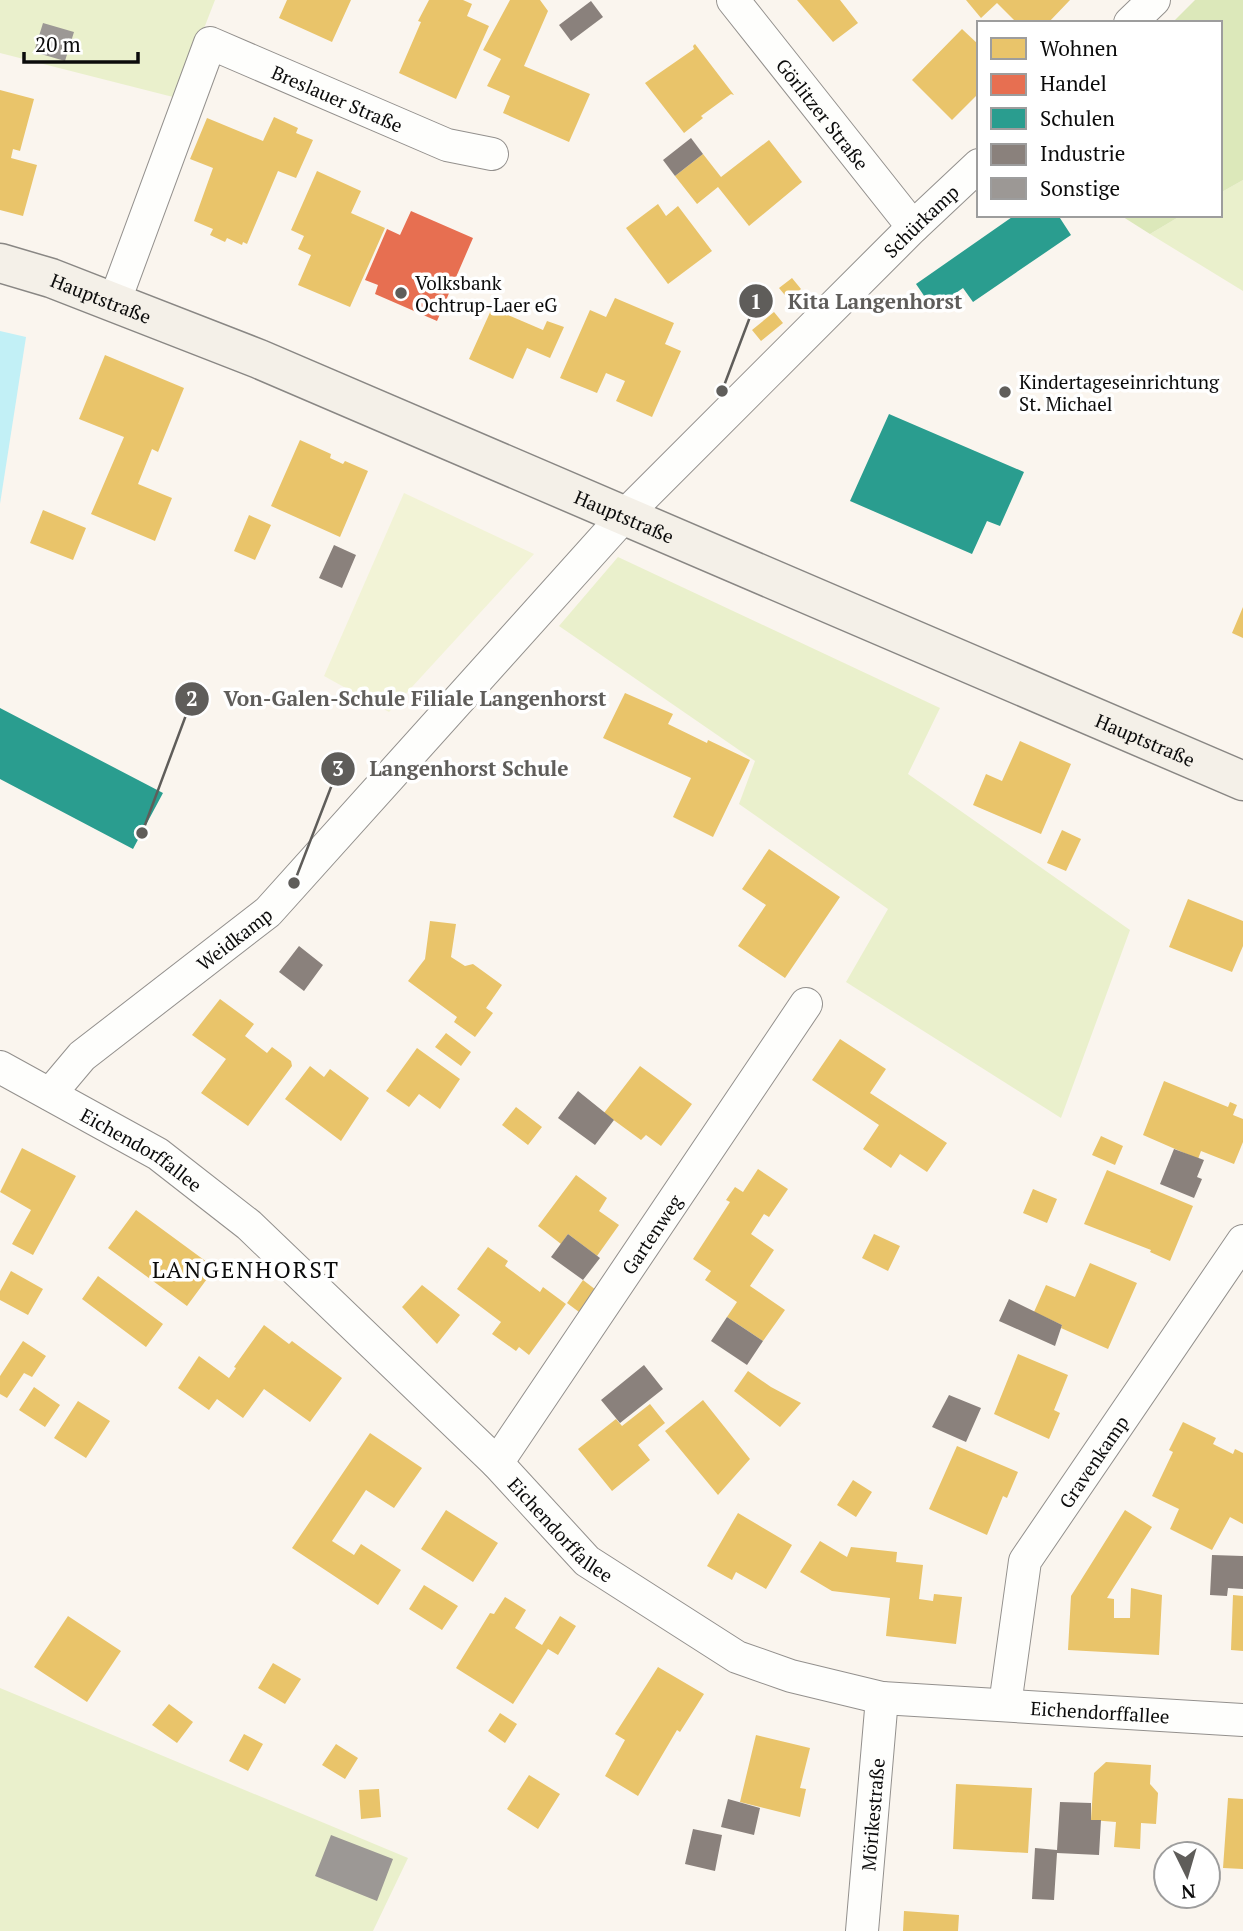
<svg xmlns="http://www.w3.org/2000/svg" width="1243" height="1931" font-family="'PT Serif',serif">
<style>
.green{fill:#eaf0cc}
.forest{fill:#dce8ba}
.pitch{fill:#f2f3d6}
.water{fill:#c2f0f6}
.homes{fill:#e9c46a}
.shops{fill:#e76f51}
.schools{fill:#2a9d8f}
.industry{fill:#8a817c}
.building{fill:#9c9895}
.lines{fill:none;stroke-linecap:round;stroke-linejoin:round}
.minor-casing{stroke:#93908d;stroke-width:34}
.secondary-casing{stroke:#898784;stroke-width:41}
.minor{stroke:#fefefc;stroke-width:32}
.secondary{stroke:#f4f0e8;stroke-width:38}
.poi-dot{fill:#5f5d5a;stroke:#fff;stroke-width:2.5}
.labels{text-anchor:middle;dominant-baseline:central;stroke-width:7;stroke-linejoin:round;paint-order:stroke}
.street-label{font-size:19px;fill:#0b0b0b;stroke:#fff}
.poi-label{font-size:19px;fill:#0b0b0b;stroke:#fff;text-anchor:start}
.quarter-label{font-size:23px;letter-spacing:2px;fill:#0b0b0b;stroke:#fff}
.leader{fill:none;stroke:#5f5d5a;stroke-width:2.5}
.callout-dot{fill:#5f5d5a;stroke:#fff;stroke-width:2.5}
.mark-label{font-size:21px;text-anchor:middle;font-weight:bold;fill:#fff}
.callout-label{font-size:21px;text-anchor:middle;font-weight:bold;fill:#5f5d5a;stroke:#fff;stroke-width:7;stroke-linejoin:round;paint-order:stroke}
</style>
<rect width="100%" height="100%" fill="#faf5ee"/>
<path class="green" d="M0,0H215L177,98L0,53Z
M1243,180V291L1150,234L1182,215H1220V193Z
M618,557L940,708L908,774L1130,930L1061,1118L846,982L888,909L739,804L755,761L559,626Z
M0,1688L408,1858L373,1931H0Z"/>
<path class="forest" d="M1195,0H1243V180L1220,193V23H1172Z
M1120,215H1182L1150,234Z"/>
<path class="pitch" d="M404,493L534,554L389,712L324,676Z"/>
<path class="water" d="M0,331L26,337L0,504Z"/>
<path class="homes" d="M287,0H351L332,42L279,18Z
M429,0H463L472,4L467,16L489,26L456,99L399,73L421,22L418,21Z
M510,0H540L548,11L524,66L590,94L569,142L503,113L510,96L487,86L501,59L483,50Z
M797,0H840L858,23L833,42Z
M966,0H1070L1048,23H1017L997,3L981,18Z
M962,29L979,45V93L952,120L912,80Z
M695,44L734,95L731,94L701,116L703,118L684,133L645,83L694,49L693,46Z
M0,90L34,99L20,151L13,149L11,158L37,165L23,216L0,210Z
M274,117L298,128L296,133L313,140L296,178L278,171L247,244L243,242L242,245L227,238L225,242L210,235L213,229L194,221L213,168L190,159L207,118L263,141Z
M769,140L802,182L749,226L718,187L697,204L675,176L703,154L721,177Z
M317,171L361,191L351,213L385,228L350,307L298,285L311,255L298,249L304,236L291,230Z
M658,204L666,216L678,206L712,251L668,284L626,228Z
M792,278L801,289L789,300L779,288Z
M615,298L674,323L665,344L681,351L652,417L616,401L625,381L606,373L597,393L560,378L590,310L606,317Z
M492,308L543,330L547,321L564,327L550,358L527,348L513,379L469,359Z
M774,312L783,323L761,341L752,330Z
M105,355L184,388L158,452L152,449L138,484L172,498L155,541L91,514L124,437L79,419Z
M300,440L331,454L330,458L343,464L345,461L368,471L340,537L271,506Z
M43,510L86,528L73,560L30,543Z
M249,515L271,525L255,560L234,551Z
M1243,607V638L1232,633Z
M625,693L673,714L668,724L707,743L708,740L750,760L713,837L673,817L691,778L603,738Z
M1020,741L1071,764L1041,834L973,805L986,774L1002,781Z
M1062,830L1081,839L1066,871L1047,863Z
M769,849L840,897L785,978L738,946L766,905L742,889Z
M1188,899L1243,921V946L1232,972L1169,947Z
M430,921L456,924L451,957L465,966L473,964L502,985L486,1008L493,1013L475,1037L454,1022L457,1017L408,981L425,959Z
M220,999L254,1024L245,1036L267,1053L272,1047L291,1061L292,1066L248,1126L201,1093L226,1059L192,1035Z
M446,1033L471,1052L461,1066L435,1047Z
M840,1039L886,1069L870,1093L947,1143L927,1172L900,1154L891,1168L863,1149L879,1125L812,1080Z
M417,1048L460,1079L440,1109L419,1094L409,1107L386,1091Z
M310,1066L324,1077L330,1069L369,1098L341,1141L285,1099Z
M640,1066L692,1104L661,1146L646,1135L641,1140L604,1113Z
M1164,1081L1228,1107L1230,1102L1237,1105L1233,1115L1243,1119V1142L1234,1164L1201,1151L1198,1159L1143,1135Z
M516,1107L542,1127L528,1145L502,1125Z
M1101,1136L1123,1146L1115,1165L1092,1155Z
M22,1148L76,1176L33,1255L12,1244L31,1210L0,1192Z
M758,1169L788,1189L769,1217L764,1214L751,1234L774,1250L750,1286L785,1310L763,1341L727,1317L737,1302L705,1280L711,1271L693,1259L730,1202L726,1200L735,1187L743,1192Z
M1107,1170L1193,1206L1170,1261L1150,1252L1151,1250L1084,1224Z
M576,1175L607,1198L599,1211L619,1225L597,1256L568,1234L561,1244L538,1226Z
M1033,1189L1057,1199L1047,1223L1023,1213Z
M136,1210L215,1268L187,1306L108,1248Z
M874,1234L900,1246L888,1271L862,1258Z
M488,1247L508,1261L505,1266L540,1292L543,1287L566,1304L529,1355L519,1347L516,1351L492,1334L501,1322L457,1289Z
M1090,1263L1137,1283L1108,1349L1061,1328L1062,1325L1034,1312L1046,1285L1075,1297Z
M11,1271L43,1289L28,1315L0,1300V1291Z
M98,1276L163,1324L146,1347L82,1299Z
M583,1280L596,1290L579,1312L567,1303Z
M422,1285L460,1315L437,1344L402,1307Z
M264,1325L289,1344L292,1341L342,1378L310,1422L264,1389L243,1418L217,1399L209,1410L178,1388L199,1356L229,1378L236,1368L234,1367Z
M23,1341L46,1356L32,1377L24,1373L7,1398L0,1394V1376Z
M1018,1354L1068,1375L1054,1410L1060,1413L1049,1439L994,1414Z
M748,1371L771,1387L801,1403L780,1427L734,1391Z
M34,1387L60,1405L45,1427L19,1410Z
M703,1400L750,1459L718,1495L665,1431Z
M78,1401L110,1421L86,1458L54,1438Z
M650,1404L665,1423L638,1445L650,1460L612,1491L578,1449L616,1419L622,1426Z
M1183,1422L1216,1438L1213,1444L1233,1454L1235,1449L1243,1453V1524L1230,1517L1212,1550L1170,1529L1179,1509L1152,1496L1173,1452L1169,1450Z
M370,1433L422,1468L394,1508L366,1490L332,1541L354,1555L361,1544L401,1570L378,1605L292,1548Z
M957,1446L1018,1472L1007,1498L1003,1496L987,1535L929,1509Z
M853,1480L872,1492L856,1517L837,1505Z
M446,1510L498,1543L473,1582L421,1549Z
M1125,1510L1152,1527L1107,1598L1114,1599V1618H1130L1131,1588L1162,1595L1159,1655L1068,1650L1071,1596Z
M738,1513L792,1545L766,1589L736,1572L732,1580L707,1566Z
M820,1541L847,1557L851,1547L897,1552L896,1562L923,1565L919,1599L933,1601L934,1594L962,1597L956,1644L886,1636L890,1598L832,1591L800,1572Z
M424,1585L458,1606L442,1630L409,1609Z
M1233,1595L1243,1596V1651L1231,1650Z
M505,1597L526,1610L515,1628L542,1645L560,1616L576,1626L558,1655L548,1649L513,1704L456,1668L490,1613L494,1614Z
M68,1616L121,1651L87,1702L34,1667Z
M273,1663L301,1679L285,1704L258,1688Z
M658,1667L704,1694L680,1732L677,1730L638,1796L605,1776L625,1740L615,1734Z
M169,1704L193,1722L177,1743L152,1725Z
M500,1713L517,1724L505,1743L488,1731Z
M244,1734L263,1744L248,1771L229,1761Z
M756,1735L810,1748L800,1788L806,1789L800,1817L740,1802Z
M336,1744L358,1758L345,1779L322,1765Z
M1106,1762L1151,1765L1150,1784L1158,1793L1156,1824L1141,1823L1140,1849L1114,1847L1116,1822L1091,1820L1094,1773Z
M529,1775L560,1794L538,1829L507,1809Z
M956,1784L1032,1788L1028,1853L953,1849Z
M379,1789L381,1817L361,1819L359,1790Z
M1228,1798L1243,1799V1869L1223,1868Z
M904,1911L959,1915L958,1931H903Z"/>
<path class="shops" d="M411,211L473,238L437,321L375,294L378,285L365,280L387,229L400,235Z"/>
<path class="schools" d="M1015,215H1058L1071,235L973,302L963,288L933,309L916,284Z
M889,414L1024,472L1000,526L987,521L972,554L850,501Z
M0,708L163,793L133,849L0,779Z"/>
<path class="industry" d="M591,1L603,17L571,41L559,25Z
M691,138L703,154L675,176L663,160Z
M334,545L356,555L342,588L319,578Z
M299,946L323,965L304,991L279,972Z
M578,1091L614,1120L595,1145L558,1118Z
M1174,1149L1204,1160L1197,1177L1202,1179L1194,1198L1160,1184Z
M568,1234L600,1258L583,1280L551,1257Z
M1009,1299L1062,1325L1055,1346L999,1321Z
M727,1317L763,1341L747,1365L711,1341Z
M644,1365L663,1389L620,1423L601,1400Z
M949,1395L981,1408L966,1442L932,1427Z
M1212,1555L1243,1556V1589L1228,1588L1227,1596L1210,1595Z
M728,1799L760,1808L754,1835L721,1827Z
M1060,1802L1091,1803V1820H1101L1099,1855L1057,1853L1054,1900L1032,1899L1035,1848L1057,1850Z
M693,1829L722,1835L715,1871L685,1864Z"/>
<path class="building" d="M43,23L74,32L65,61L34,52Z
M331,1835L393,1859L377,1901L315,1876Z"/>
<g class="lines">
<defs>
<g id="minor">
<path id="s1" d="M733,0L913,227"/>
<path d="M1130,23L1154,0"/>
<path id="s2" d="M114,303L210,43L447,145L492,154"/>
<path id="s3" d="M0,1067L158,1154L249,1225L497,1463L587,1561L737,1657L791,1676L882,1698L1243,1720"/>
<path id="s4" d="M50,1094L82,1056L268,912L625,515L913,227L979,165"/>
<path id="s5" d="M497,1463L806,1004"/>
<path id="s6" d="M1005,1705L1025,1561L1243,1241"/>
<path id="s7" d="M862,1931L882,1698"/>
</g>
<g id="secondary">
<path id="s8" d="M0,263L51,278L259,359L1243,781"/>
</g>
</defs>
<use href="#minor" class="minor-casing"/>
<use href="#secondary" class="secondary-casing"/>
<use href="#minor" class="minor"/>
<use href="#secondary" class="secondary"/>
</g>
<g class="poi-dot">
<circle cx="401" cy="293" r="7"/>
<circle cx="1005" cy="392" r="7"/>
</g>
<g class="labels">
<g class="street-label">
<text stroke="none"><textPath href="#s2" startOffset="416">Breslauer Straße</textPath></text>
<text stroke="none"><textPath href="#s1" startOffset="145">Görlitzer Straße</textPath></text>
<text stroke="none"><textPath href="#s4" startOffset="1236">Schürkamp</textPath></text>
<text stroke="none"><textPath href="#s8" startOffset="107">Hauptstraße</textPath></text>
<text stroke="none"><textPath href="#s8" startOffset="674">Hauptstraße</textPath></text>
<text stroke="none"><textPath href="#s8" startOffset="1241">Hauptstraße</textPath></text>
<text stroke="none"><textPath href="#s4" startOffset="242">Weidkamp</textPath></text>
<text stroke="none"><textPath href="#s3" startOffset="164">Eichendorffallee</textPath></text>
<text stroke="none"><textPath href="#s5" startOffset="276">Gartenweg</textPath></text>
<text stroke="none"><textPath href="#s6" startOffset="266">Gravenkamp</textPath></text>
<text stroke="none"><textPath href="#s3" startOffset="732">Eichendorffallee</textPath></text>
<text stroke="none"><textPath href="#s3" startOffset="1320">Eichendorffallee</textPath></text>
<text stroke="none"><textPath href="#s7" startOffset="117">Mörikestraße</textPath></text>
</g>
<g class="poi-label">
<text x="415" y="282">Volksbank<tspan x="415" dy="22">Ochtrup-Laer eG</tspan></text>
<text x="1019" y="381">Kindertageseinrichtung<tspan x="1019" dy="22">St. Michael</tspan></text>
</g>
<g class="quarter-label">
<text x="246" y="1269">LANGENHORST</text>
</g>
</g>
<path class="leader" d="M722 391L756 301M142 833L192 699M294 883L338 769"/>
<g class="callout-dot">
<circle cx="722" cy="391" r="7"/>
<circle cx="142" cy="833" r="7"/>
<circle cx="294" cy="883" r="7"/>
<circle cx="756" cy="301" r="18"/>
<circle cx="192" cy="699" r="18"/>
<circle cx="338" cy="769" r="18"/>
</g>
<g class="mark-label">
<text x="756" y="309">1</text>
<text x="192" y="706">2</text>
<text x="338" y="776">3</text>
</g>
<g class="callout-label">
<text x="875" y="309">Kita Langenhorst</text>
<text x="415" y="706">Von-Galen-Schule Filiale Langenhorst</text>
<text x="469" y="776">Langenhorst Schule</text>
</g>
<rect x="977" y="21" width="245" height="196" fill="#ffffff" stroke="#9d9d9d" stroke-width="2"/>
<rect x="991" y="38" width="35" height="21" fill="#e9c46a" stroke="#9d9d9d" stroke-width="2"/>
<text x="1040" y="56" font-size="21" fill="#0b0b0b">Wohnen</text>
<rect x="991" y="74" width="35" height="21" fill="#e76f51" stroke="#9d9d9d" stroke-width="2"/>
<text x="1040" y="91" font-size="21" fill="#0b0b0b">Handel</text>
<rect x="991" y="108" width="35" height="21" fill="#2a9d8f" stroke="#9d9d9d" stroke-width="2"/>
<text x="1040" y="126" font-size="21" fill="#0b0b0b">Schulen</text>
<rect x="991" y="144" width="35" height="21" fill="#8a817c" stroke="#9d9d9d" stroke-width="2"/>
<text x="1040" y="161" font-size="21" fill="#0b0b0b">Industrie</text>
<rect x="991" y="178" width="35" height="21" fill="#9c9895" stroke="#9d9d9d" stroke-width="2"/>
<text x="1040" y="196" font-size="21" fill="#0b0b0b">Sonstige</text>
<g transform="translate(1187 1875) rotate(175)"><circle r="33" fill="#ffffff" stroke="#9d9d9d" stroke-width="2"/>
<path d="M0-5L12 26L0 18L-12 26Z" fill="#5f5d5a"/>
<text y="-10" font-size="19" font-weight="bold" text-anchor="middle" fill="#0b0b0b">N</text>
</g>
<path d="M24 52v10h114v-10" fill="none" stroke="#0b0b0b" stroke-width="3.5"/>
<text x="35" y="52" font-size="21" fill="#0b0b0b" stroke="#ffffff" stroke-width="5" paint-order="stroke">20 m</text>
</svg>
